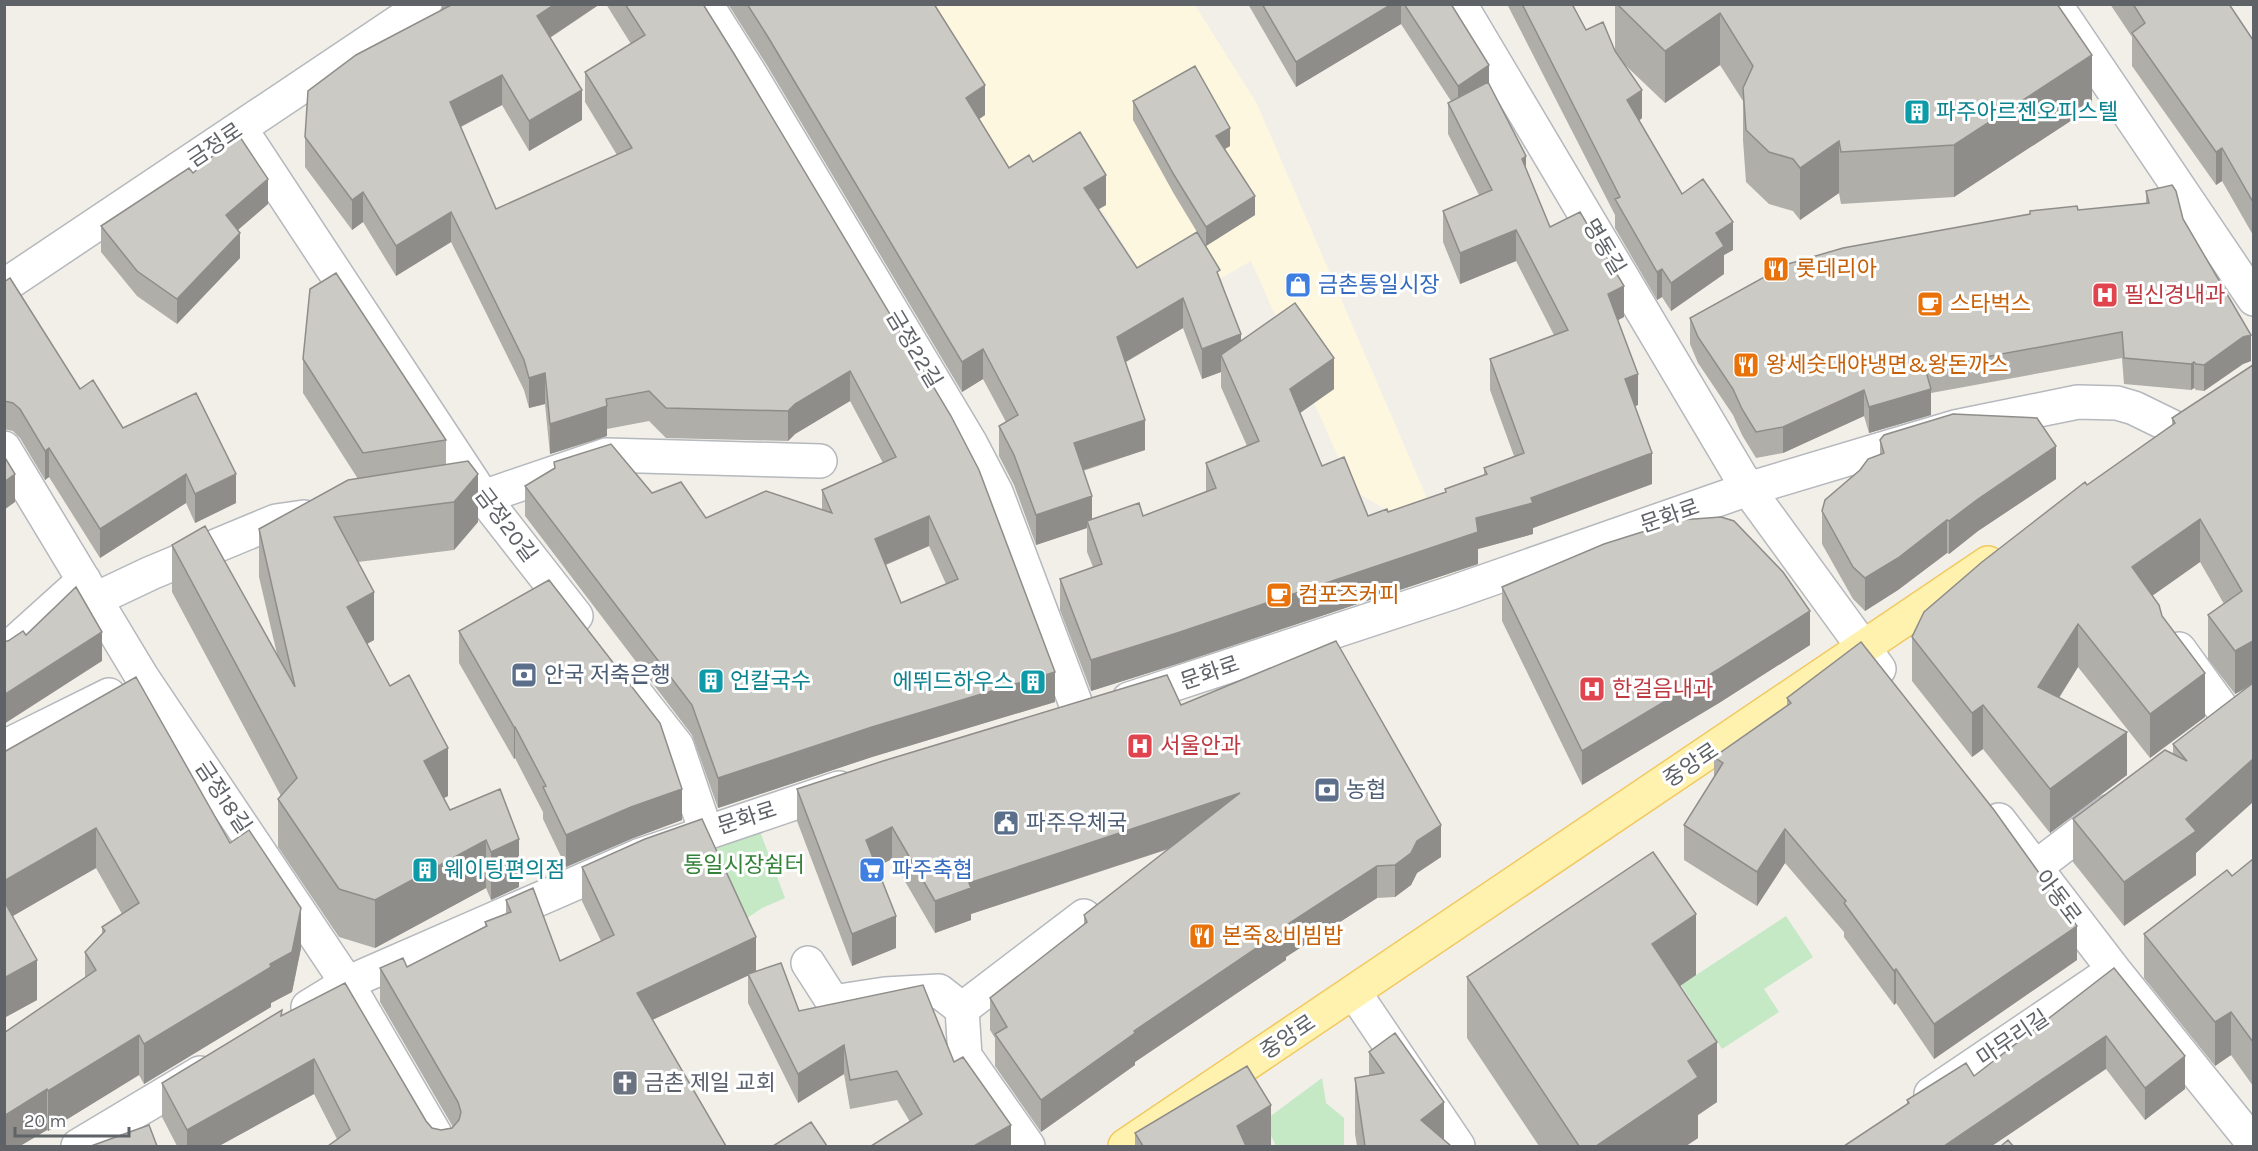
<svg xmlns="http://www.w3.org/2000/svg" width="2258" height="1151" font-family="Karla,'Noto Sans KR',sans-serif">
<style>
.commercial{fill:#fef7e0}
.green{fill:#c5e8c5}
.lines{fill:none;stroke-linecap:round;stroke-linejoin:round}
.minor-casing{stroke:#b5b8bc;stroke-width:36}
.major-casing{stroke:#f2c960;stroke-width:36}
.minor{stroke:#fff;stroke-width:33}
.major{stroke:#fff2af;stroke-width:33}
.wall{fill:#afaea9;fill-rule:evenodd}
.shaded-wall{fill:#8f8d8a}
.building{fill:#cccac5;stroke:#8f8d8a;stroke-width:1.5;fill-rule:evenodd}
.labels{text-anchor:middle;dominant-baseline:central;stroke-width:6;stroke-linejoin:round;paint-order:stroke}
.culture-label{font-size:22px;fill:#0d838f;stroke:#fff;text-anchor:start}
.street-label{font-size:22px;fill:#5f6368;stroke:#fff}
.food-label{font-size:22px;fill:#c56008;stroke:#fff;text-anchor:start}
.shop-label{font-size:22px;fill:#366cbe;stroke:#fff;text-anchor:start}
.health-label{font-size:22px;fill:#be3a42;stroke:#fff;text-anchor:start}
.service-label{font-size:22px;fill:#4e5e75;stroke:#fff;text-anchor:start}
.park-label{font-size:22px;fill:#348238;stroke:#fff}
.worship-label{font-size:22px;fill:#5b616d;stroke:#fff;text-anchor:start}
</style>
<rect width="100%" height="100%" fill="#f1efe8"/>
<path class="commercial" d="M902,5H1195L1257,104L1432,510L1457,580L1437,588L1407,516L1385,509L1353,490L1251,261L1165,310L1081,177L1027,205Z"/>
<path class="green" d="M759,829L785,898L762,908L740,923L707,847Z
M1786,916L1813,957L1764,989L1779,1012L1722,1049L1681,985Z
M1322,1078L1326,1103L1344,1118V1146H1276L1264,1121Z"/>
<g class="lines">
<defs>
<path id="minor" d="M706,4L752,77L971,444L996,492L1080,715
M1460,4L1748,489L1879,669
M2055,4L2254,299
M240,128L483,497L576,616
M4,286L425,4
M4,448L142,677L347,983L442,1146
M483,497L606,455L820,461
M96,599L151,573L276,521L304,517
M2179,649L2231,721
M4,652L84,580
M633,690L677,746L706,832
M1129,699L1451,593L1748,489L1955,427L2078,402L2117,403L2134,408L2179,430
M4,747L109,695
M1999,820L2114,970L2254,1144
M2036,867L2108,812
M808,963L833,1002L885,994L939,991L962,1009
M1354,992L1458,1146
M308,1007L347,983L638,856L839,788
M1931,1094L2114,970
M78,1146L200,1073
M1028,1146L965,1056L962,1009L1084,916"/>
<path id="major" d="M1125,1146L1988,563"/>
</defs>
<use href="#minor" class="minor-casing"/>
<use href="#major" class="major-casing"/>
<use href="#minor" class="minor"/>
<use href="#major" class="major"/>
</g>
<path class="wall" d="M442,4H600L550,38L582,120L529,151L502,105L461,127L496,209L617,155L585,102V72L631,44L606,4H703L1055,702L872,757L718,808L692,735L525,516V486L554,468V462L652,493L706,518L822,510V490L883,463L850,401L795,434L788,441L666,438L649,421L607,429V436L550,454L545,404L529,408L524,390L451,242L396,276L363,222L352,230L305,167V137L442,10ZM929,546L946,584L901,603L886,565Z
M728,4H934L985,115L979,119L1009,168L1033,162L1106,205L1098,209L1137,268L1197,232L1174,194L1133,120V101L1230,146L1225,149L1255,215L1206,246L1220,278L1241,342L1334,389L1300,413L1322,466L1368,516L1388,512L1445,492V489L1484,475V468L1514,456L1490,390V359L1554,335L1516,261L1460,284L1443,242V211L1479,195L1448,134V103L1451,101L1401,24L1296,87L1248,4H1451L1489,83L1550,227L1624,317L1618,320L1638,405L1635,406L1652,484L1533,528V534L1478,549V564L1177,664L1091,691L1060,610V579L1093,567L1087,552V528L1036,545L1014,485L999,456V426L1006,422L983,379L962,392L768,67ZM1183,328L1202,379L1221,372V387L1247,446L1206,463V491L1143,516L1092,520L1083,471L1145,450L1126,362Z
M1507,4H1572L1586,30L1615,49V4H2057L2092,107L1954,197L1841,204L1839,193L1800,220L1793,211L1769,204L1746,182L1743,140V101L1720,65L1665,103L1623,63L1642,118L1639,121L1682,194L1733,250L1724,255V274L1671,311L1662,297L1657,300L1615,228V215Z
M2110,4H2229L2253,40V235L2222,181L2216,185L2132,66V37Z
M193,173L268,204L238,230L240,258L177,324L137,296L101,252V226Z
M2146,191L2183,219L2251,361L2243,364L2204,391L2196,390L2194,388L2191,390L2124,384L2122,358L1931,393V415L1869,433L1864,416L1783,453L1756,458L1742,435L1733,415L1698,363L1690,344V318L2078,210L2146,204Z
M4,282L80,389L123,428L236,503L195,523L186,503L100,558L49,477L45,480L20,438L13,431L4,429Z
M303,359L446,440V464L478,522L454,550L358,562L374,640L367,644L448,796L444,798L450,810L500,789L519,887L491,900L486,888L375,948L339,937L278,847V799L281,796L172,592V545L277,654L259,577V529L358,479L303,393Z
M2253,365V802L2196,853V875L2124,926L2073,862V819L2173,754V744L2252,685L2235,694L2208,659V615L2224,604L2200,562L2152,596L2162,616L2205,717L2150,758L2078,667L2059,698L2127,775L2050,833L1983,749L1972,757L1912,681V637L2087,485L2172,425V418Z
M1880,440L2056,479L1978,531L1949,554L1947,553L1898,590L1865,611L1853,599L1822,544V511L1880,455Z
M1502,587L1810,645L1719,703L1582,785L1502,621Z
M459,631L682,820L631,839L566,867L543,819V812L515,758L514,759L459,663Z
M1787,698L2077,960L1934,1059L1896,1003L1894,1005L1844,937V932L1785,863L1757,906L1684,860V825L1714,778V757L1787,705Z
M1181,705L1441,857L1417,873L1411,885L1395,897L1377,898L1286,957V960L1135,1062V1065L1041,1132L995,1066V1038L990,1030V998L1084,925V915L1169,849L971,914V920L935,933L892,859L876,867L896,948L852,966L797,821V789Z
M4,752L230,843L301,948L292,992L271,1003V1007L144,1084L139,1075L48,1131L47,1130L20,1146L85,977V952L102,934V927L122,914L96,868L13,916L37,1000L4,1018Z
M2253,859V1086L2231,1055L2215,1066L2144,978V934L2232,876Z
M582,867L756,972L799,1011L954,1062L1011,1146L910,1122L897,1100L850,1109L844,1074L798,1103L748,1003V975L652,1020L726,1146L337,1139L314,1094L219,1146H177L162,1117V1083L282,1015L426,1121L432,1128L441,1130L452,1128L453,1127L380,1002V968L407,967L485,926V922L506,914V900L560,961L601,941L582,901Z
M2114,968L2185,1089L2145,1120L2106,1069L1907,1104V1100L1974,1076Z
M1696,975L1680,986L1717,1102L1698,1115V1138L1686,1146H1539L1467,1038V977Z
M1369,1052L1444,1141L1451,1146H1357L1355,1134V1078L1369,1076Z
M1135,1133L1271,1146H1135Z"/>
<path class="shaded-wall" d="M555,4H600L537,46V16Z
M1392,4H1401V24L1296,87V62Z
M1720,13V65L1665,103V51Z
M2092,55V107L1954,197V145Z
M1489,65V90L1458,111V86Z
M502,75V105L450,132V102Z
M985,85V115L966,128V98Z
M582,90V120L529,151V121Z
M1642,90V118L1627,129V100Z
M1230,128V146L1216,154V136Z
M1839,141V193L1800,220V168Z
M2222,148V181L2216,185V152Z
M1526,156V188L1522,159Z
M1106,175V205L1084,218V188Z
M268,179V204L226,240V215Z
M363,192V222L352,230V200Z
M1255,196V215L1206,246V227Z
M451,212V242L396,276V246Z
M1733,222V250L1724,255V274L1671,311V283L1716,233Z
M1516,230V261L1460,284V253Z
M240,233V258L177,324V299Z
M1662,269V297L1657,300V272Z
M1624,286V317L1608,325V294Z
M1183,298V328L1117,367V337Z
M1241,334V364L1221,355V372L1202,379V349Z
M2251,335V361L2243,364L2204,391V365L2243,337Z
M983,349V379L962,392V362Z
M1334,358V389L1290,420V389Z
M2194,362V388L2191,390V364Z
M850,371V401L795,434L788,441V411L795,404Z
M545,373V404L529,408V378Z
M1638,374V405L1625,410V379Z
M1931,389V415L1869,433V407Z
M1864,390V416L1783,453V427Z
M607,406V436L550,454V424Z
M1145,420V450L1074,473V443Z
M2056,446V479L1978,531L1949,554V521L1978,499Z
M49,448V477L45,480V451Z
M1652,453V484L1533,528V534L1478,549V564L1177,664L1091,691V660Z
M15,474V502L4,510V482Z
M186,474V503L100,558V529Z
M236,474V503L195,523V494Z
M478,474V522L454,550V502Z
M1092,496V526L1087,521V528L1036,545V515Z
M929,516V546L875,569V539Z
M2200,519V562L2132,610V567Z
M1947,520V553L1898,590L1865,611V578Z
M374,592V640L347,655V607Z
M1810,611V645L1719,703L1582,785V751Z
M2078,624V667L2038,731V687Z
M102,632V661L4,724V695Z
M2252,641V684L2235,694V651Z
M1055,672V702L872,757L718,808V778L872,727Z
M2205,673V717L2150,758V714Z
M1983,705V749L1972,757V713Z
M514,727H515V758L514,759Z
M2127,732V775L2050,833V789Z
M448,748V796L424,808V761Z
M2253,759V802L2196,853V875L2124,926V882L2186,819Z
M682,789V820L631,839L566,867V835L631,807Z
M1240,793V825L971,914V920L935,933V901L969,883Z
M1441,825V857L1417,873L1411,885L1395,897V865L1417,841Z
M892,827V859L866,872V840Z
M96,828V868L4,921V881Z
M1785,829V863L1757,906V872Z
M519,839V887L491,900V852Z
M486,840V888L375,948V900Z
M1377,866V898L1286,957V960L1135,1062V1065L1041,1132V1100L1134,1031L1285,926Z
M301,908V948L292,992L271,1003V1007L144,1084V1044L270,964Z
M1696,914V975L1652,1005V944Z
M896,916V948L852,966V934Z
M2077,926V960L1934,1059V1024Z
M756,937V972L637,1027V993Z
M37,960V1000L4,1018V978Z
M1896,969V1003L1894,1005V971Z
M2231,1012V1055L2215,1066V1022Z
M139,1035V1075L48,1131V1091Z
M2106,1036V1069L1992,1146H1944Z
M1717,1042V1102L1698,1115V1138L1686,1146H1596L1688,1061Z
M844,1045V1074L798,1103V1074Z
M2185,1056V1089L2145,1120V1088Z
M314,1059V1094L219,1146H187V1130Z
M47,1089V1130L20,1146H4V1116Z
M1444,1102V1146L1421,1120Z
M1271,1105V1146H1237V1126Z
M1011,1125V1146H974Z"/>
<path class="building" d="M453,4H555L537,16L582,90L529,121L502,75L450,102L496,209L632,148L585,72L645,35L625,4H703L736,57L951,416L979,470L1055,672L872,727L718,778L692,705L525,486L555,468L554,462L611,444L652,493L681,482L706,518L766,491L832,513L822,490L896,457L850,371L795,404L788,411L666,408L649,391L606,399L607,406L550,424L545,373L529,378L524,360L451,212L396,246L363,192L352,200L305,137L308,91L356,55ZM929,516L958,579L901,603L875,539Z
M747,4H934L985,85L966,98L1009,168L1029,155L1033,162L1080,132L1106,175L1084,188L1137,268L1197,232L1220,270L1217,272L1241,334L1202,349L1183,298L1117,337L1145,420L1074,443L1092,496L1036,515L1014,455L999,426L1018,415L983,349L962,362L768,37Z
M1262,4H1392L1296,62Z
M1404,4H1451L1489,65L1458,86Z
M1522,4H1572L1586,30L1603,22L1615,51L1642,90L1627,100L1682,194L1703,179L1733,222L1716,233L1724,246L1671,283L1662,269L1657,272L1615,199L1620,197Z
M1617,4H2057L2092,55L1954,145L1841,152L1839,141L1800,168L1793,159L1769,152L1746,130L1743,88L1753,66L1720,13L1665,51Z
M2133,4H2229L2253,40V202L2222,148L2216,152L2132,33L2145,23Z
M1195,66L1230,128L1216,136L1255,196L1206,227L1174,175L1133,101Z
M1488,82L1526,156L1522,159L1550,227L1580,212L1624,286L1608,294L1638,374L1625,379L1652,453L1531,498L1533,503L1476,518L1478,532L1177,633L1091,660L1060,579L1102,564L1087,521L1139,503L1143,516L1216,488L1206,463L1259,441L1221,355L1295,303L1334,358L1290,389L1322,466L1344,457L1368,516L1387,509L1388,512L1446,492L1445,489L1487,474L1484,468L1524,453L1490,359L1568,330L1516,230L1460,253L1443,211L1492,190L1448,103Z
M238,134L268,179L226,215L240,233L177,299L137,271L101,226L189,168L193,173Z
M2172,185L2176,191L2183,219L2251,335L2243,337L2204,365L2196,364L2194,362L2191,364L2124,358L2122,332L1925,368L1931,389L1869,407L1864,390L1783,427L1756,432L1742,409L1733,389L1698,337L1690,318L1788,264L1843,248L2030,214V211L2077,206L2078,210L2149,203L2146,191Z
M336,273L446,440L363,453L303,359L310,289Z
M10,278L80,389L93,380L123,428L196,393L236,474L195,494L186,474L100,529L49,448L45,451L20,409L13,403L4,401V282Z
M2253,365V641L2235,651L2208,615L2242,591L2200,519L2132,567L2159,605L2162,616L2205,673L2150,714L2078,624L2038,687L2127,732L2050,789L1983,705L1972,713L1912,637L1924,612L1982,562L2085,482L2087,485L2175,423L2172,418Z
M1953,414L2037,418L2056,446L1978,499L1949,521L1947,520L1898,558L1865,578L1853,567L1822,511L1825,500L1860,470L1868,459L1884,453L1880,440L1884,435Z
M4,456L15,474L4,482Z
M468,461L478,474L454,502L334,517L374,592L347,607L390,686L409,675L448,748L424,761L450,810L500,789L519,839L491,852L486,840L375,900L339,889L278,799L297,778L172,545L205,526L295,687L259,529L348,480Z
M1721,517L1734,521L1783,572L1810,611L1719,669L1582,751L1502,587L1604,544L1680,520Z
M549,580L660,723L682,789L631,807L566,835L543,787L546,786L515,727H514L459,631Z
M76,587L102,632L4,695V641H8L23,631L26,635Z
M1336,641L1441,825L1417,841L1411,853L1395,865L1377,866L1285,926L1286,928L1134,1031L1135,1033L1041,1100L995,1034L1007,1027L990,998L1087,922L1084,915L1240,793L969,883L971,888L935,901L892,827L866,840L896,916L852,934L797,789L883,761L1167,675L1181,705Z
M1861,642L1994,810L2077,926L1934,1024L1896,969L1894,971L1844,903L1846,901L1785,829L1757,872L1684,825L1723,763L1714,757L1791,703L1787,698Z
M136,677L230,843L249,830L301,908L292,952L270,964L271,967L144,1044L139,1035L48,1091L47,1089L4,1116V1033L96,970L85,952L105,931L102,927L139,903L96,828L4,881V752Z
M2253,683V759L2186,819L2196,831L2124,882L2073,819L2165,750L2187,761L2173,744Z
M702,819L756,937L637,993L726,1146H328L350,1130L314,1059L187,1130L162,1083L282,1010L281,1016L345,983L426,1121L432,1128L441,1130L452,1128L459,1120L461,1112L458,1102L380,968L403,958L407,967L487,926L485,922L511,912L506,900L533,888L560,961L614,935L582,867L645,839Z
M1653,852L1696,914L1652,944L1717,1042L1688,1061L1698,1077L1596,1146H1579L1467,977Z
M2253,859V1042L2231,1012L2215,1022L2144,934L2227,870L2232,876Z
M4,901L37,960L4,978Z
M781,963L799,1011L923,985L954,1062L963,1057L1011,1125L974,1146H871L922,1114L897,1071L850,1080L844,1045L798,1074L748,974Z
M2114,968L2185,1056L2145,1088L2106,1036L1944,1146H1844L1909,1103L1907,1100L1966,1063L1974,1076Z
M1395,1033L1444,1102L1421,1120L1451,1146H1365L1355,1078L1384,1073L1369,1052Z
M1247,1066L1271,1105L1237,1126L1246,1146H1143L1135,1133Z
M811,1122L827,1146H773Z
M149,1125L157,1146H91Z
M2008,1140L2013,1146H2001Z"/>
<defs>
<symbol id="building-square" viewBox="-11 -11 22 22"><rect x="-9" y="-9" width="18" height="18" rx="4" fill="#0f9aa8" stroke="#fff"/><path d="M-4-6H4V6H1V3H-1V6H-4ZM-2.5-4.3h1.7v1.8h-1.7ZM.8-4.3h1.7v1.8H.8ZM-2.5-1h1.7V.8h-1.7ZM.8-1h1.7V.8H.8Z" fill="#fff"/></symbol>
<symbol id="restaurant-square" viewBox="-11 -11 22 22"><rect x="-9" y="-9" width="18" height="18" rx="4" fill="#e8710a" stroke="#fff"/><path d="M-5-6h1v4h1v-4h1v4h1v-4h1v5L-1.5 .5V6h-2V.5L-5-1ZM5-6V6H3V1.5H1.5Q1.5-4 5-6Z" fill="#fff"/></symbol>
<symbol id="shop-square" viewBox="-11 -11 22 22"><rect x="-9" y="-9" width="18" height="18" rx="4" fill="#3f7fe0" stroke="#fff"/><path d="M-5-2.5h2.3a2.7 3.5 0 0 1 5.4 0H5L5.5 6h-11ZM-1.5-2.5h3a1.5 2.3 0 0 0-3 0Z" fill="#fff"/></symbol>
<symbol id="hospital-square" viewBox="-11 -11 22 22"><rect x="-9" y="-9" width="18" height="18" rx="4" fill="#e0444e" stroke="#fff"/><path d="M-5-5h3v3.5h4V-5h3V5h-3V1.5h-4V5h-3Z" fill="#fff"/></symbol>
<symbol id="cafe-square" viewBox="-11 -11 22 22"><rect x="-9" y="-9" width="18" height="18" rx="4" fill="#e8710a" stroke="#fff"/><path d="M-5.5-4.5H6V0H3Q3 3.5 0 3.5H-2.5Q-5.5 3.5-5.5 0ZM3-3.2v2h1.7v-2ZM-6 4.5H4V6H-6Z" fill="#fff"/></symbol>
<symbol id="bank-square" viewBox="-11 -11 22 22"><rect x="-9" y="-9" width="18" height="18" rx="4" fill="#5c6f8a" stroke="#fff"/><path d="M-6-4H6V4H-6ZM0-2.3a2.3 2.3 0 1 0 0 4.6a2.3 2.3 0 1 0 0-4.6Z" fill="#fff"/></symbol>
<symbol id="civic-square" viewBox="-11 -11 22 22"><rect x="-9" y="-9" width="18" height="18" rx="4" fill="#5c6f8a" stroke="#fff"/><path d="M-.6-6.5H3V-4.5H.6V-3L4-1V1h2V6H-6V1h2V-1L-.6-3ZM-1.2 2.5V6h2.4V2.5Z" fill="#fff"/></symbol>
<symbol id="supermarket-square" viewBox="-11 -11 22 22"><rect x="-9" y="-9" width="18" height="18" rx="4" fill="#3f7fe0" stroke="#fff"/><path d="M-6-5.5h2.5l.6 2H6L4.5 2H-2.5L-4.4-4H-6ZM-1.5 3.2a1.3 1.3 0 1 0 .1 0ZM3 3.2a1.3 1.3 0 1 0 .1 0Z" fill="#fff"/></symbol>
<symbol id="church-square" viewBox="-11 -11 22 22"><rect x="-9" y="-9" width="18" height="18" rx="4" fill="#6b7280" stroke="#fff"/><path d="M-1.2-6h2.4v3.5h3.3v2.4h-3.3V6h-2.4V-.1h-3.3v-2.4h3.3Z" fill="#fff"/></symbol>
</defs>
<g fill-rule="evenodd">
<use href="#building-square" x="1902" y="97" width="30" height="30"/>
<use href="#restaurant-square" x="1761" y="254" width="30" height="30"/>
<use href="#shop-square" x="1283" y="270" width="30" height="30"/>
<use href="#hospital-square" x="2090" y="280" width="30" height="30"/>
<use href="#cafe-square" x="1915" y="289" width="30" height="30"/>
<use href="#restaurant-square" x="1731" y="350" width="30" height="30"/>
<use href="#cafe-square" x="1264" y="580" width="30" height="30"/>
<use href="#bank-square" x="509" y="660" width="30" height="30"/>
<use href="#building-square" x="696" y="666" width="30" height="30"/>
<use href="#building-square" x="1018" y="667" width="30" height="30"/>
<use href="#hospital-square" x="1577" y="674" width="30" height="30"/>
<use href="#hospital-square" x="1125" y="731" width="30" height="30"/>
<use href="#bank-square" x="1312" y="775" width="30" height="30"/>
<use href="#civic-square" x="991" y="808" width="30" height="30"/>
<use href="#building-square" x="410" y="855" width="30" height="30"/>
<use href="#supermarket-square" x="857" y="855" width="30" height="30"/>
<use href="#restaurant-square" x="1187" y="921" width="30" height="30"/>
<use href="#church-square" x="610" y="1068" width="30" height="30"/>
</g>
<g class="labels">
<g class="culture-label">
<text x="1936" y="112">파주아르젠오피스텔</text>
<text x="730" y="681">언칼국수</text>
<text x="1014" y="682" text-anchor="end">에뛰드하우스</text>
<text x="444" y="870">웨이팅편의점</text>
</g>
<g class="street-label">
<text transform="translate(215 145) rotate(-34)">금정로</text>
<text transform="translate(1604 247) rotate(59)">명동길</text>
<text transform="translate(914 349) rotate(59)">금정22길</text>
<text transform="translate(1670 516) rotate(-19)">문화로</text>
<text transform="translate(506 525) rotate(53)">금정20길</text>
<text transform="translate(1210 673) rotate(-19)">문화로</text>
<text transform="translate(1691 765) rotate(-34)">중앙로</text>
<text transform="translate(223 797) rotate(56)">금정18길</text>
<text transform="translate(747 818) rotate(-18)">문화로</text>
<text transform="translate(2058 897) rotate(53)">아동로</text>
<text transform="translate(1288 1037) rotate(-34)">중앙로</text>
<text transform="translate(2013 1038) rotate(-34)">마무리길</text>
</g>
<g class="food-label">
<text x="1796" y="269">롯데리아</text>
<text x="1950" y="304">스타벅스</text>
<text x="1766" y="365">왕세숫대야냉면&amp;왕돈까스</text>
<text x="1298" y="595">컴포즈커피</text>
<text x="1222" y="936">본죽&amp;비빔밥</text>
</g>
<g class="shop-label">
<text x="1318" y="285">금촌통일시장</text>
<text x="892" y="870">파주축협</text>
</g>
<g class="health-label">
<text x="2124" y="295">필신경내과</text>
<text x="1612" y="689">한걸음내과</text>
<text x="1160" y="746">서울안과</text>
</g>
<g class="service-label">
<text x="544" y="675">안국 저축은행</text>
<text x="1346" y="790">농협</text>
<text x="1026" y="823">파주우체국</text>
</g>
<g class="park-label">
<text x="744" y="865">통일시장쉼터</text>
</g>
<g class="worship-label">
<text x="644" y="1083">금촌 제일 교회</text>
</g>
</g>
<rect width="2258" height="1151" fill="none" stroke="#5f6368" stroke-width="12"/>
<path d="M15 1127v9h114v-9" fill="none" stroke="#5f6368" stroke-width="3"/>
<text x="24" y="1127" font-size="18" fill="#5f6368" stroke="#ffffff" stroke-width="4.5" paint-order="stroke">20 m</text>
</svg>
